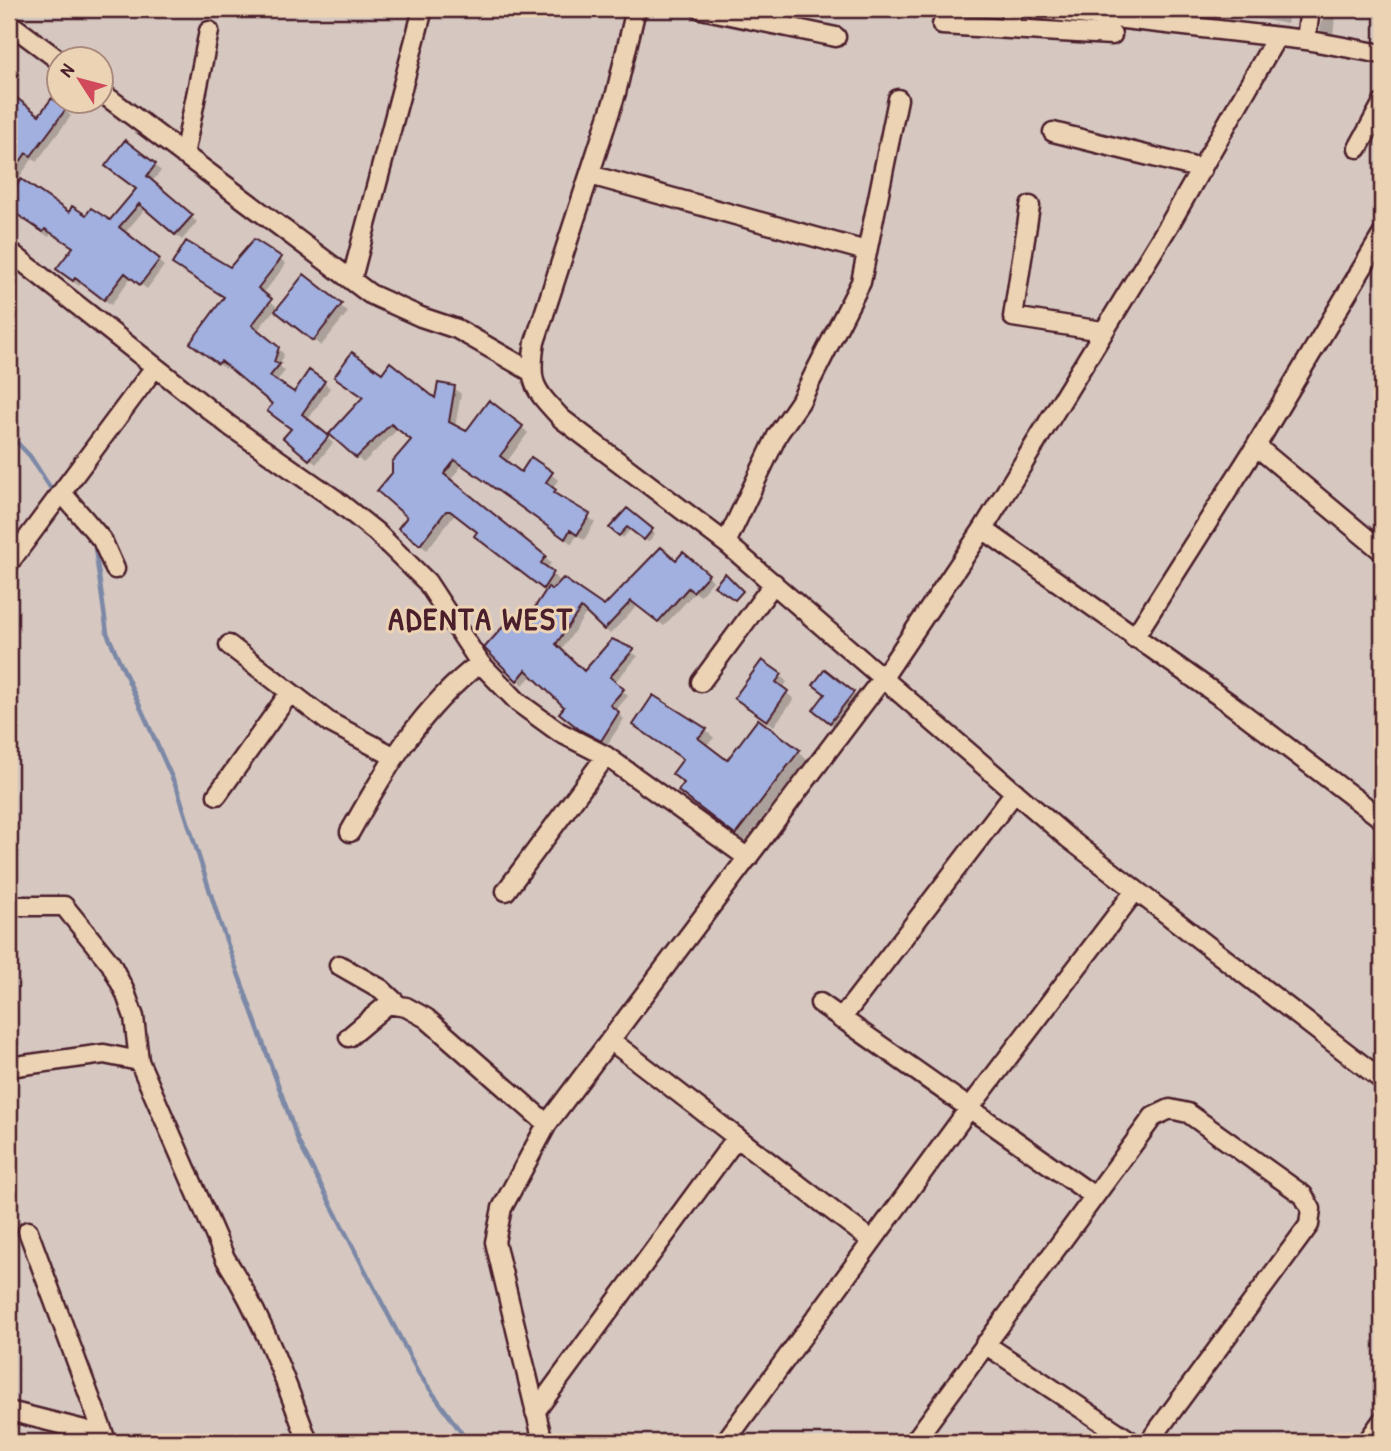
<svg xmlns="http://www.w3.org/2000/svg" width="1391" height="1451" font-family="'Patrick Hand',sans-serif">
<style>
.shadow{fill:#0003}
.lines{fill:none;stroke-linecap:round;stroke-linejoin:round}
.stream{stroke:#7b88a6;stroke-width:4.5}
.building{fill:#a2b0df;stroke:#4a1f2b;stroke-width:2}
.minor-casing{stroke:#4a1f2b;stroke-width:23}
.minor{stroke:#ecd3b4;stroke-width:18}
.labels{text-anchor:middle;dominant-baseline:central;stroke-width:6;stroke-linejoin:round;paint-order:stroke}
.district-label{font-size:32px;font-weight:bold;letter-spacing:2px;fill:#4a1f2b;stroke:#ecd3b4}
</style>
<rect width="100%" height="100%" fill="#d6c8c1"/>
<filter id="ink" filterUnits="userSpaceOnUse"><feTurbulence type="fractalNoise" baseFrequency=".0143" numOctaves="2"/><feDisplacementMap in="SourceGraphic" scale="14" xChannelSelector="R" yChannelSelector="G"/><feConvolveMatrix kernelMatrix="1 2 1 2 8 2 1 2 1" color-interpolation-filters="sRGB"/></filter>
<g filter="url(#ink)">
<path class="shadow" d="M1230,9H1290L1287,24L1235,14Z
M1359,9H1373L1370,14Z
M1323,13L1335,18L1333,36L1320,30Z
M13,97L40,118L65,110L71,116L37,161L33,158L18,179L69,214L110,222L138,190L114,172L155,165L161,171L152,182L197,222L182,240L145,209L124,234L164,266L147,289L131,277L111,305L82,283L79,286L65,275L74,248L51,234L49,237L9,210V102Z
M281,259L286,264L263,294L279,309L304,276L348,312L321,346L275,309L257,331L284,354L280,366L285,371L276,382L295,395L324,382L330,388L307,421L333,443L316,464L292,444L293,430L269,411L274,404L227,366L225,369L198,348L225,299L174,264L231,269Z
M382,375L436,401L454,388L461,394L455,427L467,433L522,427L528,433L506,463L521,474H551L558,480L552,489L595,522L584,540L577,535L572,544L462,465L450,481L551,563L547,569L559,580L553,589L604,608L676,563L708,575L713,581L700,596L695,592L664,626L637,606L610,634L587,612L561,651L584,674L613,642L638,656L614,683L628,696L615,711L624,719L607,745L567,719L566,707L533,674L523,685L486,648L520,632L547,592L482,542L478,533L458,517L453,516L427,550L406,534L408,517L394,473L413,440L398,429L363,463L331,434Z
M627,511L655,534L648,542L631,529L623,538L612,528Z
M780,675L787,682L782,689L794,699L774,726L743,704Z
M853,693L859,700L837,729L815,710Z
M653,698L706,730L714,738L706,746L727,762L799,752L807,760L744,842L680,791L685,784L674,774L684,760L635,724Z"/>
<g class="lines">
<path class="stream" d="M9,434L30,456L55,495
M59,503L83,530
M94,541L107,633L178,791L220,923L299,1143L419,1374L468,1442"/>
</g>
<path class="building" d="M9,92L39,115L52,98L66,109L31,156L26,153L9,178Z
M125,140L156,164L147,176L193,215L175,235L139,204L119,227L160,259L140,285L125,273L104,300L75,278L73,281L56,269L73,247L45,229L43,232L9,209V197L21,179L69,212L72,206L86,215L91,208L110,220L136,189L105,166Z
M254,239L282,257L258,288L272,299L252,325L279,347L274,362L280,364L270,376L294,392L309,370L325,381L302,414L329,436L309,460L283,438L291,429L267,411L272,404L221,361L218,364L190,343L224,297L172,264L186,241L230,267Z
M304,274L342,304L313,341L275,311Z
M352,352L382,373L390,362L435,398L438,383L455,386L449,422L466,431L489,400L523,426L500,456L521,472L531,457L553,472L546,482L556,490L554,493L590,514L577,535L570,530L565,539L455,460L444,474L546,556L541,563L554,572L543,589L474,536L477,532L450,511H446L420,545L398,528L407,517L377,491L392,473V462L411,440L391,424L356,458L329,434L363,397L334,377Z
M627,508L653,529L644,540L627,527L619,536L609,528Z
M661,547L676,560L683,552L709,574L693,592L688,588L658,622L631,601L604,630L581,608L556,644L584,671L612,639L634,649L610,677L624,689L610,705L619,712L601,741L580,730L559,713L564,707L526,670L517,681L484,648L509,620L520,630L548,587L552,590L563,578L604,606Z
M725,573L743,591L735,600L714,586Z
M762,660L782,674L776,682L788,691L767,721L734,698Z
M825,669L854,692L830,723L813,710L825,694L813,685Z
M653,695L707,729L698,738L727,760L758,719L800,750L735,835L678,791L684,783L672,774L683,759L633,725Z"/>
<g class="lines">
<defs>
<path id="minor" d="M636,9L616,93L535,342C528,384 534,389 562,419L726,543L1068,838L1382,1080
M701,9L836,37
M1036,9L1306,40L1382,54
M9,23L60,61
M942,25L1112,35
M1009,29L1012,9
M1306,40L1310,9
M102,93L370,294L421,317L457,329L530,371
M1053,132L1202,169
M1358,148L1382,104
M184,155L209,31
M590,175L866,251
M1030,206L1013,317L1102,331
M9,251L230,426L336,500L376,532L427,582L480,663L519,703L559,732L606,756L748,858
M352,278L423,9
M1256,446L1382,551
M62,493L102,540L115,569
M983,529L1229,703L1382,819
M726,543L778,434L800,402L861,282L898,99
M9,563L155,367
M1134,638L1256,446L1382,235
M229,645L329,722L393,756
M701,682L774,583
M217,795L289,694
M350,832C386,768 421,708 480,663
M506,891L606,756
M9,906H64L111,964L125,992L134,1017L139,1061L225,1258C262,1316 285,1379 308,1442
M339,965L381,989L397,1004
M820,1003L1094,1196
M841,1019L1015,792
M349,1037L388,1004L406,1007L426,1018L547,1124
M610,1040L872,1241
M9,1067L104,1054L139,1061
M28,1231L104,1435
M985,1344L1132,1442
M9,1411L104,1435L107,1442
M535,1412L737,1137
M543,1442L495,1242L502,1208L547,1124L882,679L983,529L1172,220L1276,38
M725,1442L971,1106L1135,891
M914,1442L1153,1117L1170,1109L1188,1113L1303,1195L1311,1209L1309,1225L1149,1442
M1367,1442L1382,1421"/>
</defs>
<use href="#minor" class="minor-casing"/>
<use href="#minor" class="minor"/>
</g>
</g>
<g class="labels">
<g class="district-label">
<text x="481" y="618">ADENTA WEST</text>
</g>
</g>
<rect width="1391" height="1451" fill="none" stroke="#ecd3b4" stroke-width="35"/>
<rect x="18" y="18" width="1356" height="1416" fill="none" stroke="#4a1f2b" stroke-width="2.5" filter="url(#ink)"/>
<g transform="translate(80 80) rotate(306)"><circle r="33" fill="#ecd3b4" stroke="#ab8b7d" stroke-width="2"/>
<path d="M0-5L12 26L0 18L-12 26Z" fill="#d1495b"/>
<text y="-10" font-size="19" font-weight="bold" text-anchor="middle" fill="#4a1f2b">N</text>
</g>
</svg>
